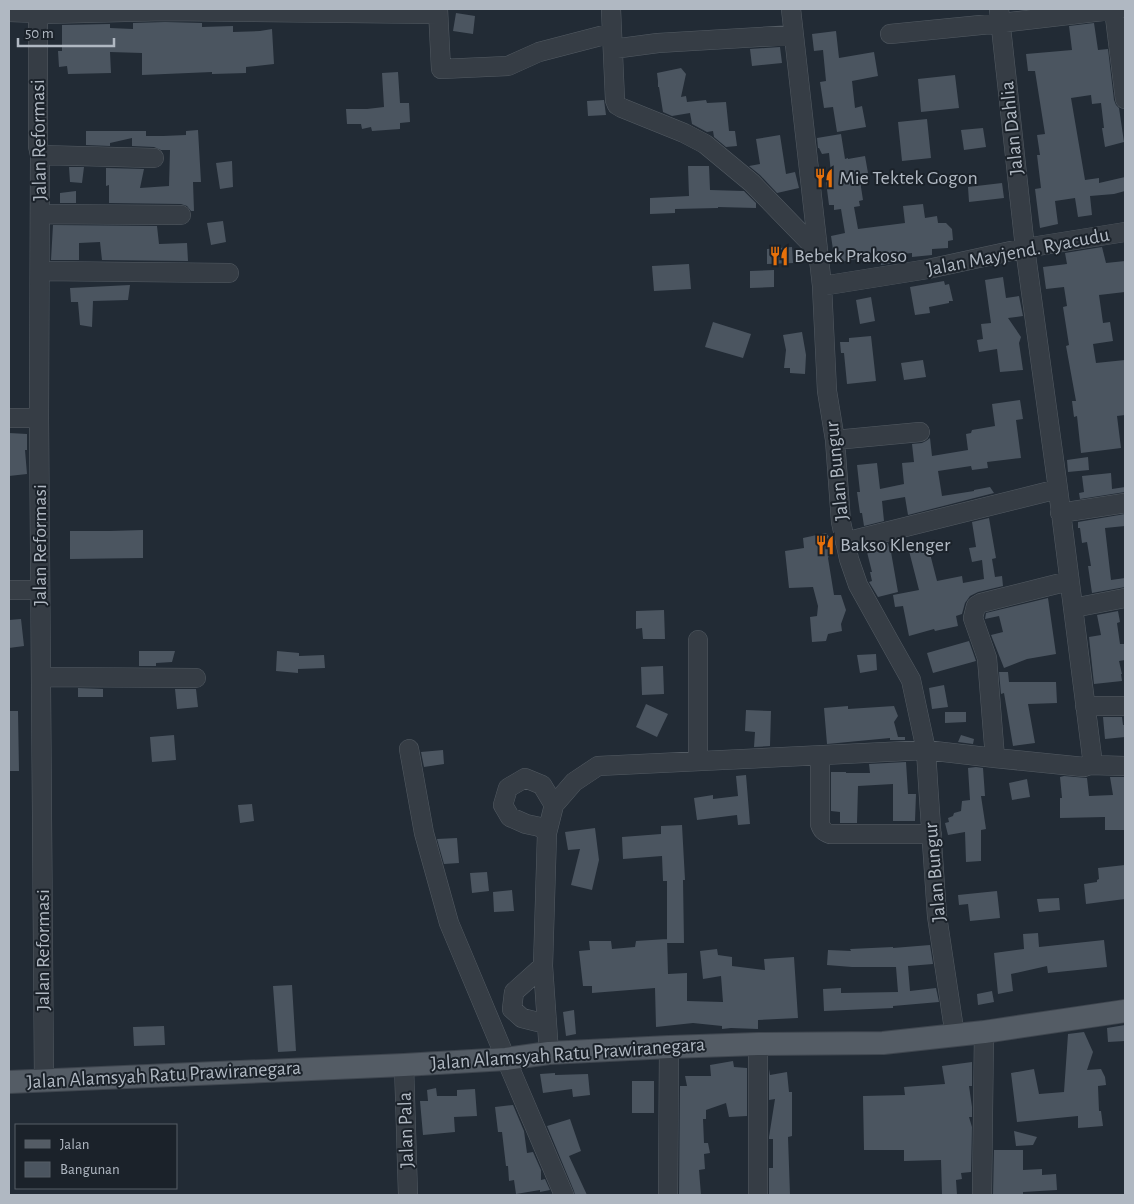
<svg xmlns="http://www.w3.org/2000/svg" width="1134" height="1204" font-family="'Alegreya Sans',sans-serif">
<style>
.building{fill:#4b5560}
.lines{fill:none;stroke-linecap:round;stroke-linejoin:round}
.minor-casing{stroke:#535b63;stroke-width:20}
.major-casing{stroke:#3f464f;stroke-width:24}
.minor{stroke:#363d45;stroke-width:19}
.major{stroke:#545c65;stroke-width:22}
.labels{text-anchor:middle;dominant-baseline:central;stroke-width:4;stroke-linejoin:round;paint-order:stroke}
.street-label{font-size:20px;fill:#b0b8c2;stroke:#1b222a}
.poi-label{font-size:20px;fill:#b0b8c2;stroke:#1b222a;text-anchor:start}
</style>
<rect width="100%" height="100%" fill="#222b35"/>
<path class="building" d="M456,13L475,16L473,34L453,31Z
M165,22L202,23V27L233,26V32L260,31L272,29L274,64L246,67V73L212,74V72L142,75V53L110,52L111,73L68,74L67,66L59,67L58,51H62V25L110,24V28L133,29V23Z
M1094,23L1098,50L1108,49L1114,100L1116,105L1119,108L1124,142L1105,147L1102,128H1104L1101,103L1092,104L1091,95L1071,98L1085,180L1099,178V183L1125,177V191L1114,194L1090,196L1092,215L1078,217L1075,198L1055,201L1058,224L1040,228L1035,189L1041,188L1037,155H1040L1037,135L1045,134L1035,71H1028L1026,54L1072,50L1069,26Z
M836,31L839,58L874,52L878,76L852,81L855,108L862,106L866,127L837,132L833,107L824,108L820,82L826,81L823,50L814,51L812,34Z
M780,47L782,63L752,66L750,49Z
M681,68L686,74L681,97L686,96L687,102L706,100L707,103L726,102L729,131H735L737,146L726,147L714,137L713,131L707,132L692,124L690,113L672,116L663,112L659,87H658V81L657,73Z
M398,72L400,103H409L410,122L400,123V129L372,131L371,127L362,129L361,124H347L346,109H367L384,107L382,73Z
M955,75L959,108L921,112L918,79Z
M604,100L606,115L588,116L587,101Z
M927,119L931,158L902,161L898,122Z
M983,128L986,147L964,150L961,130Z
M198,130L201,182H193L194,211H191L187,206L181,204L109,203V185L106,186V168L144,169L140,188L169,186L170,150H161L154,147L132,146V138L110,143V146L86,145V131H146V136H163L186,135V131Z
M841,134L845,159L848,158V159L865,156L868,173L859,174L863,200L859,201L860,206L854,207L858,229L905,223L903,206L923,204L925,218L937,216L938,223H946L952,229L953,240L948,241V248L932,249V255L912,257V253L892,255L893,263L881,265L879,255L835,263L831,236L845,233L841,209L834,210V205H829L825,174L831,173L829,153L822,154L819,148H818L817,138Z
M780,135L786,174L795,172L799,188L777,193L760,175L749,166L760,164L756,139Z
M232,161L233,187L220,189L216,163Z
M688,166H709L710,190L744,191L756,203V208L718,207V208L675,209V213L650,214V198L689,196Z
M69,167H84L82,183L70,182Z
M1002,183L1004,198L969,202L968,187Z
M76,191V203H60V193Z
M223,221L226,242L211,245L207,223Z
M53,225L157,226L159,244L187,243L188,261L102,260L100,242L79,243V260H51Z
M792,247L793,263L767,264V249Z
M1102,247L1106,263L1125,261V292L1099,295L1103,323L1110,322L1113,341L1093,344L1096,363L1125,360V415L1117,416L1121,448L1081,453L1077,416L1074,417L1072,401H1076L1066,346L1069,345L1063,307L1067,306L1064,287L1046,289L1043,267L1067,264L1065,253Z
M689,264L691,289L654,291L652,266Z
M774,270V287L750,288V271Z
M1003,277L1006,298L1019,296L1023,316L1008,318L1021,337L1019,343L1023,370L1000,372L997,349L979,352L977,340L983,339L981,324L991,323L985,280Z
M944,281L945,285L949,284L953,301H949V303L929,307L930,313L915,315L910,287Z
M130,285L128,300L93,301L92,327L80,325L78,302H71L70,288Z
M871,297L875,321L860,324L856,300Z
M713,322L751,334L743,358L705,347Z
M802,332L806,355L805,374L790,373V368H784L786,350L783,335Z
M871,336L876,381L847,384L844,353H841L840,342H849V338Z
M923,360L926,377L904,380L901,363Z
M1020,400L1023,419L1016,420L1021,458L987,462L988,468L972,470L971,466L938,471L942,496L974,491V490L990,487L994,493L908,515L905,497L882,501L884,521L864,526L862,513H860L857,492H860L857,465L877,463L880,489L904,484L902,463L914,462L912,444L922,443L926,441L930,438L932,456L968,450L966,434L971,433L972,430L995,426L992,404Z
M9,433L27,434V450H25L27,474L9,476Z
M1088,457L1089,470L1068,472L1067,460Z
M1111,473L1112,489L1125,487V492L1080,499L1079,493L1084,492L1082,476Z
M1125,514V526L1105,528L1111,580L1125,578V587L1092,593L1088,566H1091L1087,542L1082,543L1080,528H1078V522Z
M989,518L996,558L992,559L995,577L1002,576L1003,586L978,592L970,596L965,603L962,614L956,616L958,626L935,631L934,629L909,636L903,606L895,607L893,595L919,590L908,547L927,542L937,581L962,576L963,583L984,579L982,560L972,562L969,548L976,547L972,522Z
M143,530V558L70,559V531H110Z
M826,533L834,543L828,558L834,595H841L846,610L841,624L842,631L828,634L826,641L812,642L810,617L817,616L818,606L813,587L789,588L785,551L804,548L803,538Z
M888,543L890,552H891L898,592L878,597L869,582L872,581L870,572H872L866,548Z
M1048,598L1056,654L1027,659L1004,668L991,635L1003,632L999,616L985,619L986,613Z
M664,610L665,639H643L642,628L636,629V611Z
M1118,611L1120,622L1117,623L1120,644H1124L1125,646V660L1119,661L1122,674H1121L1122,681L1094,684L1089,637L1101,635L1097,615Z
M21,619L24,646L9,648V620Z
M969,641L976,661L933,673L927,653Z
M139,651H175L172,662L156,663V666H139Z
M277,651L299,653V656L324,655L325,668L298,669V673L276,671Z
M876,654L877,670L860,673L857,655Z
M663,666L664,694L642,695L641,667Z
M999,672H1008L1009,682H1056L1057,703L1028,704L1035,743L1013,746L1004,693L1001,694Z
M944,685L948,707L932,709L929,688Z
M78,688L103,689V697H78Z
M175,689H196L198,707L177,709Z
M646,704L668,714L657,737L636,727Z
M848,706V709L894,706L898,716L894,722L898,737H893H905V740H890V738L827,744L824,708Z
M746,710L771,711L770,746L754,747L755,732L745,731Z
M9,711H18L19,771H9Z
M945,712H966V722L945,723Z
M1103,717H1122L1123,725H1125V737L1105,739Z
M174,735L176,760L152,762L150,737Z
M961,735L974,739L973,744L958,742Z
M443,750L444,764L424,767L421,752Z
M906,762L908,794H916L915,821H893V784L858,786L857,823H840V812L831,811V772H846V773H870L869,764Z
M976,767L983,768L985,796H981L986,829L981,830V861L966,862L965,832L948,835L945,823L949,822L948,818L953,816L954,813L961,811L962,801L970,800L968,768Z
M746,775L750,824L738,825L737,815L697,820L694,798L713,795V799L738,796L736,776Z
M1064,776L1087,778L1089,796L1113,795L1110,777H1125V830H1105V817L1060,818V798H1062L1060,777Z
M1027,779L1030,797L1012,800L1009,783Z
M252,804L254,821L240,823L238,805Z
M682,825L685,880H683L684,943H667V881H663L662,856L623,859L622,837L661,834V826Z
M595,828L599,860L592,890L571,885L580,849L568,850L565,832Z
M457,838L459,863L444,864L437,839Z
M1125,865V899L1086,904L1084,884L1097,882V880L1099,879L1098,868Z
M487,872L489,891L472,893L470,873Z
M512,890L514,911L494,912L493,892Z
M997,891L1000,918L970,921L968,904L959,905L958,895Z
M1059,898L1060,910L1039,912L1037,899Z
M1038,933L1039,947L1104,940L1107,967L1048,973L1047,966L1011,974L1013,991L998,994L994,953L1024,949L1023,934Z
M667,939L668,974L687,973V1001L723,1002L721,976L703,979L700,951L717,949L718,955L732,957V966L765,970L764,959L794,957L798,1018L758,1020V1029L731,1028L722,1029V1026L693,1023L656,1027L655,988L592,993V986H583L579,951L590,950L589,941H611L612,949L635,947L636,941Z
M930,945L933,964L908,966L910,991L936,988L939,1002L893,1006V1008L824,1011L823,989L841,988V993L898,992L896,967H852L827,965L828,950L851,951L850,949L893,947V948Z
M292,985L296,1051L278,1052L273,986Z
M992,991L994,1002L978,1005L977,994Z
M574,1010L576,1034L566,1036L563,1012Z
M1125,1025V1041L1108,1042L1107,1028Z
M164,1026L165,1045L134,1046L133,1027Z
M1084,1032L1093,1052L1087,1070L1101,1069L1105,1077L1106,1085L1098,1086L1099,1111H1101L1103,1126L1078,1128V1116L1017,1122L1011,1073L1034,1069L1039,1094L1064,1092L1068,1034Z
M733,1061L734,1067L747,1068V1116L729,1117L726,1103L706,1110V1119H703L704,1143H708L710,1153L704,1154L705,1169L699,1170L701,1195H679L680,1086H687L685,1076H711L710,1065Z
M972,1062V1086H969L972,1107V1117H969L972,1127L971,1172L961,1173L962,1179L956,1180L957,1195H942L941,1160L904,1161V1150H864L863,1096L905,1095L904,1087L945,1084L942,1066Z
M769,1069L770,1075L787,1072L789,1092H792V1136L788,1137L790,1195H769V1168H773V1139H769V1137L775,1099L769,1100Z
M555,1073V1075L588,1074L590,1095L573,1097L572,1089L543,1093L540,1074Z
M632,1081H654V1113H632Z
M436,1088L437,1096H457V1090L475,1089L477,1116L454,1117L455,1132L423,1135L420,1101H428L427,1090Z
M513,1105L524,1131L527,1153L533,1152L541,1170V1180L545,1179L550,1190L540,1192V1190L516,1194L514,1180L509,1181L508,1166H506L502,1132H498L495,1107Z
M570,1119L581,1151L569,1156L587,1195H575L574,1191L547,1126Z
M1014,1131L1037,1137L1033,1145L1016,1146Z
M994,1150H1023V1170L1042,1169V1175L1056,1174L1057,1190L1023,1192V1195H993Z"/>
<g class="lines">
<defs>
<path id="minor" d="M38,9V146L40,155L39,418L44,1081
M438,9L441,69L508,66L539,52L612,33
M611,9L615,100L617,105L622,108L684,133L705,144L752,183L817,250
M791,9L822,286L827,391L835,440L841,522L849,559L858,585L888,639L911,680L926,750L928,783L937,916L955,1036
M1114,9L1125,99
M9,12L38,13L44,14L165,11L438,14
M890,34L1001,23L1120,9
M613,49L658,43L794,35
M40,155L154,158
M40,214L181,215
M40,271L229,273
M822,286L928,269L1025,248L1125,232
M9,418H39
M835,440L920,432
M1060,513L1125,503
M845,542L1058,489
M9,590H40
M1073,608L1125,598
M41,677L196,678
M1085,706H1125
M409,749L424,833L449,923L506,1059L564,1195
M820,755V824C822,830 824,832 830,834H932
M995,758L987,658L973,618L976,606L981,603L1069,581
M698,761V640
M1090,765L1125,766
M547,833L540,827L526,824L510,817L503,805L508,788L525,778L542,785L554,805
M543,966L514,992L512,1009L522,1018L546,1024
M549,1053L543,966L547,833L554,805L574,782L598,766L926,750L995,758L1084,767L1090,765L1092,757L1058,489L1025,248L999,9
M404,1065L408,1195
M668,1195L669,1047
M758,1195V1044
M982,1195L984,1032"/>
<path id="major" d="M9,1082L404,1065L506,1059L549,1053L669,1047L758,1044L883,1043L984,1032L1125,1011"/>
</defs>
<use href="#minor" class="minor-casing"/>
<use href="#major" class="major-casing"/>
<use href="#minor" class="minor"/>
<use href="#major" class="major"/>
</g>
<defs>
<symbol id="restaurant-bare" viewBox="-9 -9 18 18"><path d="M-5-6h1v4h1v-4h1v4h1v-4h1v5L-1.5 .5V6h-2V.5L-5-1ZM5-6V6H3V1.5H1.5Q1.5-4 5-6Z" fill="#e8710a" stroke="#1b222a" stroke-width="2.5" paint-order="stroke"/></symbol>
</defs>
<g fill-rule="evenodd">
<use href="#restaurant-bare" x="810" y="164" width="28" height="28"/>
<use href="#restaurant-bare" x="765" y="242" width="28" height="28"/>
<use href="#restaurant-bare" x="811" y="531" width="28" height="28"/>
</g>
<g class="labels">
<g class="street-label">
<text transform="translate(1012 128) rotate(-96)">Jalan Dahlia</text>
<text transform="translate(39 140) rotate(-91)">Jalan Reformasi</text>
<text transform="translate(1018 252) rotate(-11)">Jalan Mayjend. Ryacudu</text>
<text transform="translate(837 471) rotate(-96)">Jalan Bungur</text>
<text transform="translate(40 545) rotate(-90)">Jalan Reformasi</text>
<text transform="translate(935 872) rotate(-95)">Jalan Bungur</text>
<text transform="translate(43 950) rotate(-90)">Jalan Reformasi</text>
<text transform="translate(568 1054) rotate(-4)">Jalan Alamsyah Ratu Prawiranegara</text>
<text transform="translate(164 1075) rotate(-3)">Jalan Alamsyah Ratu Prawiranegara</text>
<text transform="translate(406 1130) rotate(-92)">Jalan Pala</text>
</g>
<g class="poi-label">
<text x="839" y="178">Mie Tektek Gogon</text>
<text x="794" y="256">Bebek Prakoso</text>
<text x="840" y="545">Bakso Klenger</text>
</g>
</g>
<rect width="1134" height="1204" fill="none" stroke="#b0b8c2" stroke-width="20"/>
<rect x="15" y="1124" width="162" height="65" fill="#1b222a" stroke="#575e67"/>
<rect x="25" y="1140" width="25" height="8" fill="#545c65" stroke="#575e67"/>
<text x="60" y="1149" font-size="15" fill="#b0b8c2">Jalan</text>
<rect x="25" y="1162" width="25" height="15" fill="#4b5560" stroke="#575e67"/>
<text x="60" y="1174" font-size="15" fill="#b0b8c2">Bangunan</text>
<path d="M18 38v8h96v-8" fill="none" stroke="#b0b8c2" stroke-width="2.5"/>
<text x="25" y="38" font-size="15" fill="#b0b8c2" stroke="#1b222a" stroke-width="4" paint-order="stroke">50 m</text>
</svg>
